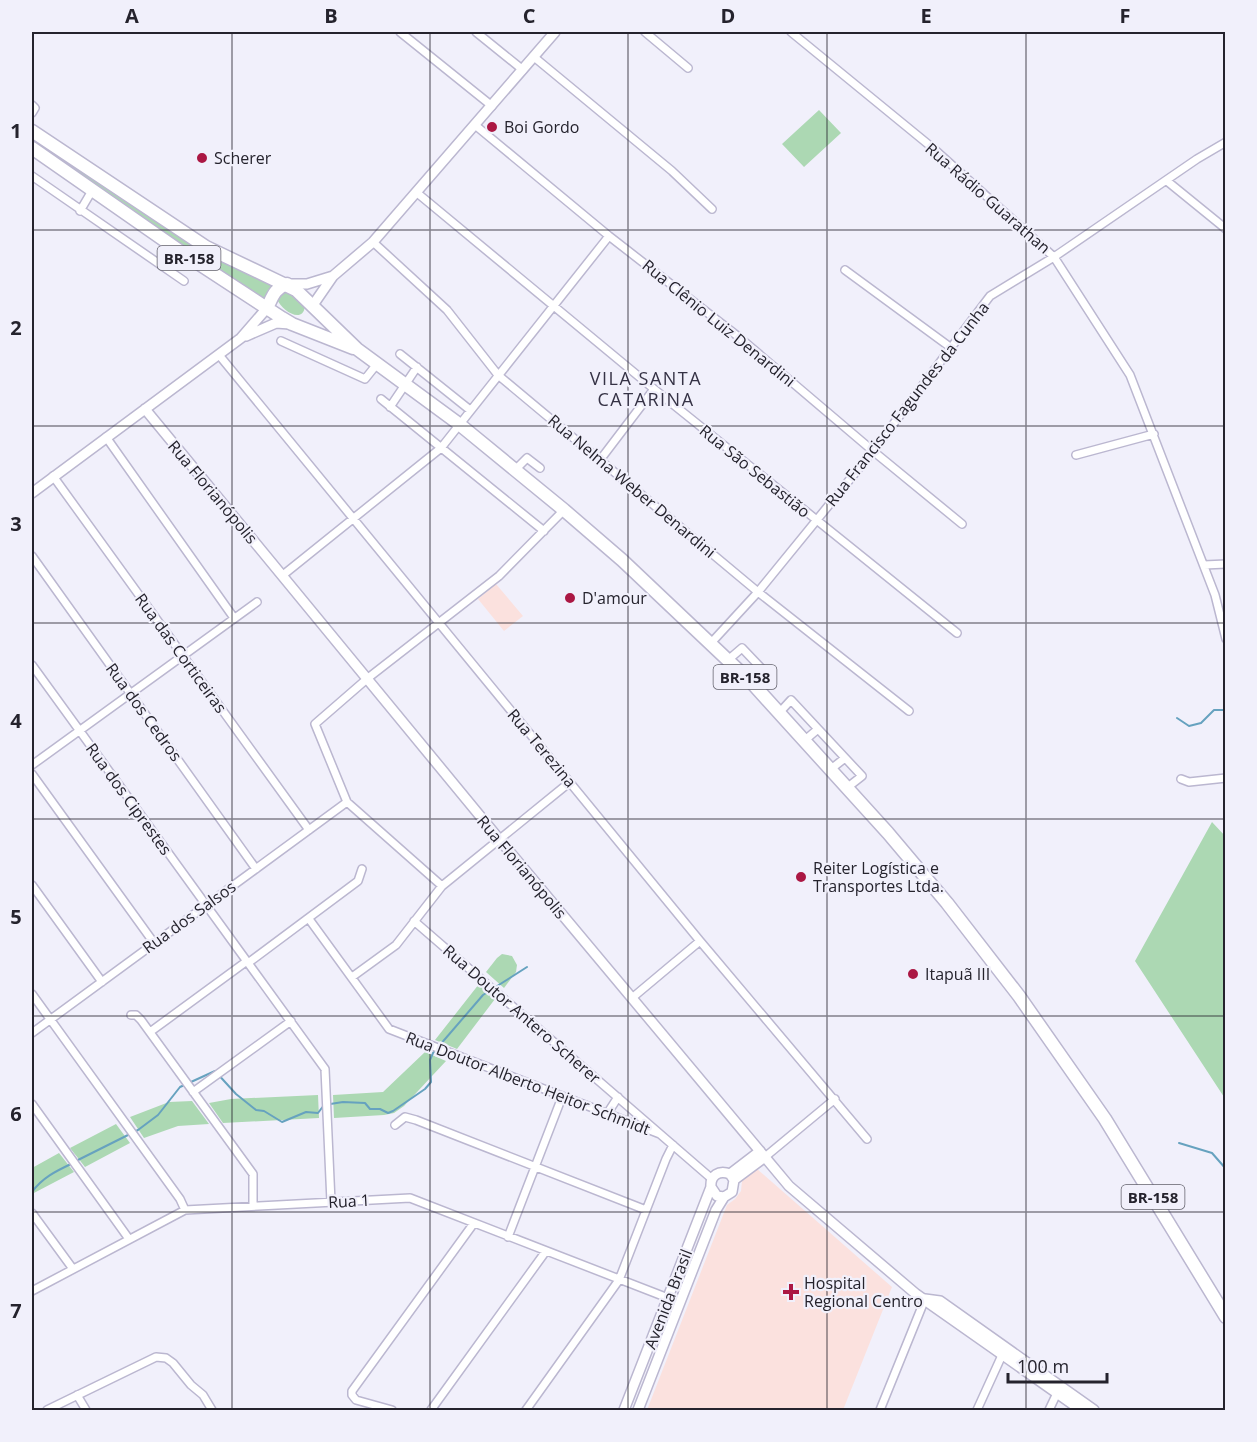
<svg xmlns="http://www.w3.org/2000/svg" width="1257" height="1442" font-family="'Open Sans',sans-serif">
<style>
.medical{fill:#fbe1de}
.green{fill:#acd8b3}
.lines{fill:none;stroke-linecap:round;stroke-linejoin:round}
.stream{stroke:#66a2bf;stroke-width:2}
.street-casing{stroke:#bbb7d0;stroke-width:10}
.secondary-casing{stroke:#bbb7d0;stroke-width:12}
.highway-casing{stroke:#bbb7d0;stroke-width:15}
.street{stroke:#fff;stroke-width:7}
.secondary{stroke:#fff;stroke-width:9}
.highway{stroke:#fff;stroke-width:12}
.grid{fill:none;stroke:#25232d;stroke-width:1.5;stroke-opacity:0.55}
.poi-dot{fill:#ab1743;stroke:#f1f0fb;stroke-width:2}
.labels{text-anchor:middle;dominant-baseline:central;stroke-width:4.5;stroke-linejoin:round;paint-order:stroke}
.shield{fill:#f1f0fb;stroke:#62606b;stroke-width:1.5}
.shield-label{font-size:15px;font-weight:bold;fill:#25232d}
.poi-label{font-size:16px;fill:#25232d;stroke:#f1f0fb;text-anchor:start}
.street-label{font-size:16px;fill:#25232d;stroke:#f1f0fb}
.neighbourhood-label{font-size:18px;letter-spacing:1.5px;fill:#353245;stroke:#f1f0fb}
.neatline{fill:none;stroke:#25232d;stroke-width:2}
.grid-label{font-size:20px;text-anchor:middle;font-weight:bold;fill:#25232d}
</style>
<rect width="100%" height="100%" fill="#f1f0fb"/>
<path class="medical" d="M496,584L523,616L504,631L478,599Z
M757,1169L892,1287L843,1410H647L727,1205L735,1199L741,1191L742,1181Z"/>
<path class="green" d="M819,110L841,133L804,167L782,144Z
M32,136L213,256L273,286L268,290L266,301L32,143Z
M282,292L292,293L305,306C303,325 281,310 277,299Z
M1212,822L1226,837V1094L1224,1097L1135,961Z
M502,954L512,956L517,965L516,972L504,988L486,972L497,958Z
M479,984L495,999L457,1049L435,1040Z
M425,1052L446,1061L404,1106L394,1113L384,1115L334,1118L333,1095L383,1092Z
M318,1095L319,1118L223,1123L209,1103L231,1099Z
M192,1101L209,1124L178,1126L144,1138L130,1117L169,1102Z
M116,1124L130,1143L85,1167L70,1148Z
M59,1153L74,1172L32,1194V1168Z"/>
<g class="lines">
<path class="stream" d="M1177,718L1189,726L1201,723L1214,710H1226
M1179,1143L1212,1153L1226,1169
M76,1161L138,1130L158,1115L180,1087L215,1071L236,1094L256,1110L264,1111L282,1122L306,1112L318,1113L324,1105L343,1102L365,1103L370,1109H380L388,1113L393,1111L425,1089L431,1082L430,1060L433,1053L483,995L527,967
M32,1192C42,1178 56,1171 71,1164"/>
<defs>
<path id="street" d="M400,32L492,106
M476,32L523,70
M645,32L688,68
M791,32L934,149L1054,257L1130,375L1215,595L1226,639
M534,57L672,171L712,209
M32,105L35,108L32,113
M475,125L609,236L740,338L873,451L962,524
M32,176L184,281
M1167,181L1226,229
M416,192L654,389L957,633
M80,211L93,189
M373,242L447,310L498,375L758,592L909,711
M845,270L950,347
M281,341L365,379L377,364
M400,354L470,410
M219,355L700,941L867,1139
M381,399L544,531
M390,407L417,367
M106,437L234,618
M1076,455L1154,434
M600,460L654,389
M515,470L527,458L540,468
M53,476L309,830
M32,556L256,869
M1204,565L1226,564
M283,575L441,448L609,236
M711,643L758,592L873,451L990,296L1054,257L1197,159L1226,142
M728,660L742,648L764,671L752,683
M32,665L325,1069L331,1202
M779,713L791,700L862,776L848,787
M805,740L818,729
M32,765L257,602
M831,769L845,758
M32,774L154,943
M1181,779L1189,782L1226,778
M32,885L102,982
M442,886L347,802L315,724L368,678L499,576L564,510
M309,919L389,1029L660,1134
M414,921L712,1179
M248,963L358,881L362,869
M352,977L396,945L442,886L570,782
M32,994L180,1199L185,1210
M632,998L700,941
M131,1015H136L141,1020L253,1174V1205
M150,1032L247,961
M32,1033L347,802
M193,1092L291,1021
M32,1104L129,1239
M607,1114L618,1097
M395,1125L405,1117L416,1120L646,1210
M765,1157L835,1099
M32,1213L73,1269
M508,1237L562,1097
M32,1291L185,1210L410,1198L668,1298
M77,1395L86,1410
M47,1410L156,1357L166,1358L173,1363L191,1385L203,1395L212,1410
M392,1410L356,1400L352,1395V1391L474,1223
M431,1410L546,1251
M526,1410L619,1280L666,1159L673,1145
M880,1410L925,1299
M977,1410L1003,1353
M1049,1410L1058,1391"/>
<path id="secondary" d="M287,284H307L333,276
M313,305L333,276L373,242L555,32
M246,336L276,323L290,324
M145,409L499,839L789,1186L916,1294L1081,1410
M32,493L241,338L267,308
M730,1174L734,1180L732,1192L724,1197L717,1196L711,1187C710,1175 719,1170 730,1174L760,1151
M734,1180L765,1157
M925,1299L940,1301L1094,1410
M624,1410L711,1187
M638,1410L716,1210L724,1197"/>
<path id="highway" d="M32,131L206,247L296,290L357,349L459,424L564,510L622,560L752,683L888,833L947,903L1019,996L1105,1119L1226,1317
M32,148L184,254L282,318L292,324L353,348
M267,308C273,296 274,289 287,284"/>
</defs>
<use href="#street" class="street-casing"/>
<use href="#secondary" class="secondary-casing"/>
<use href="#highway" class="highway-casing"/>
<use href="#street" class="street"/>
<use href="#secondary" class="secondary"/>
<use href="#highway" class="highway"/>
</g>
<path class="grid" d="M232,32V1410M430,32V1410M628,32V1410M827,32V1410M1026,32V1410M32,230H1226M32,426H1226M32,623H1226M32,819H1226M32,1016H1226M32,1212H1226"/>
<g class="poi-dot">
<circle cx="492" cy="127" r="6"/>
<circle cx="202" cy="158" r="6"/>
<circle cx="570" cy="598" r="6"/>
<circle cx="801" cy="877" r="6"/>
<circle cx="913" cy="974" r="6"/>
<path d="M788 1283h6v6h6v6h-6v6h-6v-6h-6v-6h6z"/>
</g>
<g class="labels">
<g class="shield">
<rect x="157.5" y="246" width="63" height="24" rx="4.5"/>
<rect x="713.5" y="665" width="63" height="24" rx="4.5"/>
<rect x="1121.5" y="1185" width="63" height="24" rx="4.5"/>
</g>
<g class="shield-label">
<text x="189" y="258">BR-158</text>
<text x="745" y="677">BR-158</text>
<text x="1153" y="1197">BR-158</text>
</g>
<g class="poi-label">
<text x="504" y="127">Boi Gordo</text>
<text x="214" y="158">Scherer</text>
<text x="582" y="598">D'amour</text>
<text x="813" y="868">Reiter Logística e<tspan x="813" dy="18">Transportes Ltda.</tspan></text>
<text x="925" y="974">Itapuã III</text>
<text x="804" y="1283">Hospital<tspan x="804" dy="18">Regional Centro</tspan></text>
</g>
<g class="street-label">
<text transform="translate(988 198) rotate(41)">Rua Rádio Guarathan</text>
<text transform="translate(719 323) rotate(39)">Rua Clênio Luiz Denardini</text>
<text transform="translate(907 404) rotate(-52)">Rua Francisco Fagundes da Cunha</text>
<text transform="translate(755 471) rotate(39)">Rua São Sebastião</text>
<text transform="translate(632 486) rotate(40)">Rua Nelma Weber Denardini</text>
<text transform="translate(213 492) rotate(50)">Rua Florianópolis</text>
<text transform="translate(181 653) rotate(54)">Rua das Corticeiras</text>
<text transform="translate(144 712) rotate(54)">Rua dos Cedros</text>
<text transform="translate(542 748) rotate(50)">Rua Terezina</text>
<text transform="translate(129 799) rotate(54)">Rua dos Ciprestes</text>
<text transform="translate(522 867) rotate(50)">Rua Florianópolis</text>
<text transform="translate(189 917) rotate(-36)">Rua dos Salsos</text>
<text transform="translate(522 1014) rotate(41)">Rua Doutor Antero Scherer</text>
<text transform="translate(528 1083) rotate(21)">Rua Doutor Alberto Heitor Schmidt</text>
<text transform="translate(349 1201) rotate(-3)">Rua 1</text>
<text transform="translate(668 1299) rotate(-69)">Avenida Brasil</text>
</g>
<g class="neighbourhood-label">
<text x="646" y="378">VILA SANTA<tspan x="646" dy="21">CATARINA</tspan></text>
</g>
</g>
<rect width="1257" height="1442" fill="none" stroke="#f1f0fb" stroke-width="66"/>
<path d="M1008 1373v9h99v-9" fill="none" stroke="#25232d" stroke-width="3"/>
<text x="1017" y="1373" font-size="18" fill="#25232d" stroke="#f1f0fb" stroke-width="4.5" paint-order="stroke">100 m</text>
<rect x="33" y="33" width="1191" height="1376" class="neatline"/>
<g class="grid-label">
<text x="132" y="23">A</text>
<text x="331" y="23">B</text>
<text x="529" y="23">C</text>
<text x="728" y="23">D</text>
<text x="926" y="23">E</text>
<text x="1125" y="23">F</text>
<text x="16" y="138">1</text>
<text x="16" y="335">2</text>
<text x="16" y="531">3</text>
<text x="16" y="728">4</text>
<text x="16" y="924">5</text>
<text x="16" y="1121">6</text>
<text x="16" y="1318">7</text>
</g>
</svg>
